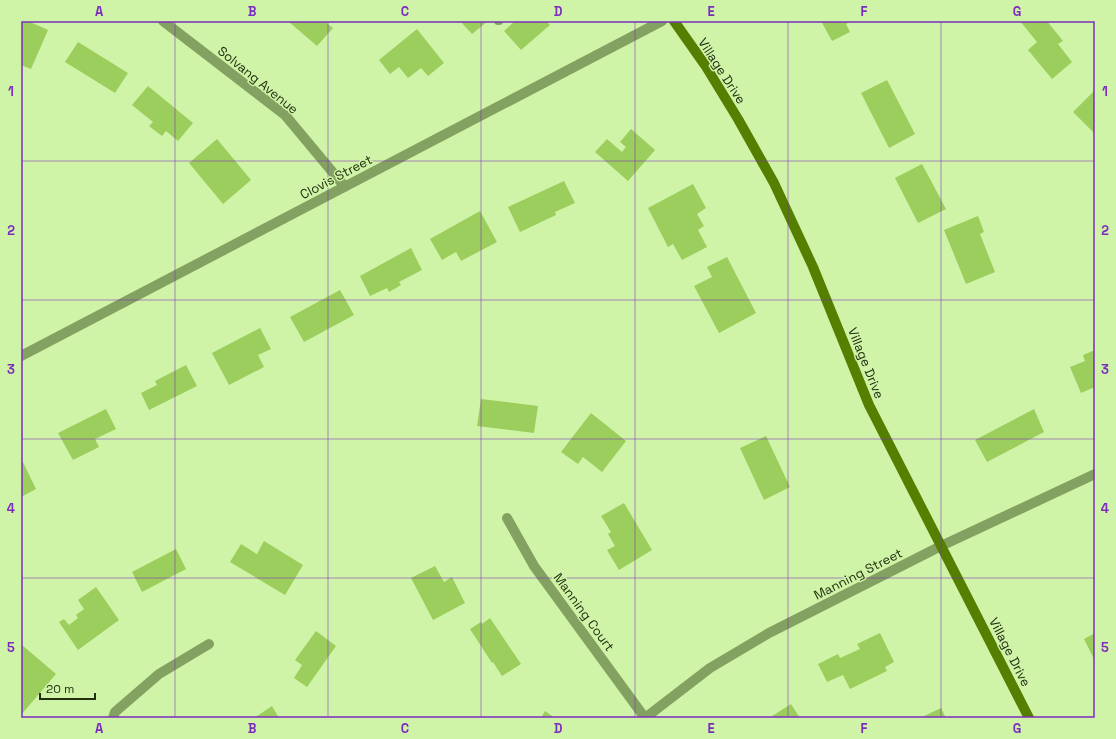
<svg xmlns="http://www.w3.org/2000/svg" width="1116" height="739" font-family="'Space Grotesk',sans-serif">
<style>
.building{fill:#9bce5c}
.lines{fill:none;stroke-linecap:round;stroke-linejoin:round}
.service{stroke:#83a261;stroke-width:8}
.minor{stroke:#83a261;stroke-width:10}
.secondary{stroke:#547f00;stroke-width:10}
.grid{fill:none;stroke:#7b2cbf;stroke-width:1;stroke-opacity:0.55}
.labels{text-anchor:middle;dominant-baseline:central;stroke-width:3;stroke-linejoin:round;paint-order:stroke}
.street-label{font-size:13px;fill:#222f11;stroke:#cff4a7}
.neatline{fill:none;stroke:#7b2cbf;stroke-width:1.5}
.grid-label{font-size:13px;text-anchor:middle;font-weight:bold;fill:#7b2cbf}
</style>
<rect width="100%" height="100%" fill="#cff4a7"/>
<path class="building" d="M21,21H28L48,30L31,69L21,65Z
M288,21H324L333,28L317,46Z
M460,21H488L472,34Z
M515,21H546L550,25L521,50L504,31Z
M821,21H851L846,24L850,32L832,41Z
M1020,21H1047L1063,41L1058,44L1072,62L1052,79L1028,50L1037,42Z
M417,29L444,63L428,76L421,68L408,78L399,67L390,74L379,60Z
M78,42L128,73L115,93L65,62Z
M887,80L915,134L889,148L861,93Z
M148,86L193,123L178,141L166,131L162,136L149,126L153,122L132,105Z
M1095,90V134L1073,112Z
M631,129L655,150L628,181L595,152L607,139L622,152L626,147L620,142Z
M217,139L251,180L223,204L189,163Z
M922,164L946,209L918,223L895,178Z
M564,181L575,203L555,212L556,215L520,232L508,207Z
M693,184L706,208L697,214L704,226L698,230L707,247L682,260L673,244L668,247L648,208Z
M480,211L497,242L461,261L456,252L442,260L430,239Z
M978,216L984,232L980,234L995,272L966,284L944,230Z
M411,248L422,270L399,282L401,285L389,292L387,288L370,296L360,276Z
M727,257L756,313L719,333L694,286L712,277L707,267Z
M340,290L354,315L304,342L290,317Z
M260,328L271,349L258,355L264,367L229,385L212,353Z
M1095,350V387L1081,393L1070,367L1085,361L1083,355Z
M186,365L197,386L149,410L141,393L157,385L155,381Z
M481,399L538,406L534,433L477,426Z
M106,409L116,429L95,439L99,447L73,460L58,433Z
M1034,409L1044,432L987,462L975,440Z
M591,413L626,441L602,472L583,457L578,464L561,452Z
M766,436L790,487L764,500L740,448Z
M21,458L36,489L21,497Z
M624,503L652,550L619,570L607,550L615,546L608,534L611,532L601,516Z
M264,541L303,565L285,595L230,562L241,544L257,554Z
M176,549L186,569L142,592L132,572Z
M435,566L444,582L452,577L465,603L433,620L411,578Z
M96,587L119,620L78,650L59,622L64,619L69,625L78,618L76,615L84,609L78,600Z
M490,618L521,664L502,676L493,662L492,663L470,629L481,622L482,624Z
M316,631L336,646L307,687L294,678L302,665L295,660Z
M880,633L894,662L885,667L887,671L850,689L843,675L827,682L818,664L838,654L840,658L860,649L857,644Z
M1095,633V661L1084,639Z
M22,645L56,674L21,715V646Z
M791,704L800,718H769Z
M272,706L279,718H254Z
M941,708L946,718H920Z
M545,711L555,718H541Z"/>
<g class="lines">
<path class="service" d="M498,21H499"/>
<path class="minor" d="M163,21L285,115L345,187
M21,356L662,21
M507,518L534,566L645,718
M113,718L115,712L159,674L209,644
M645,718L710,668L769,633L941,546L1095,474"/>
<path class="secondary" d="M674,21L705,65L738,119L774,183L813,267L869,405L1029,718"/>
</g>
<path class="grid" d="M175,21V718M328,21V718M481,21V718M635,21V718M788,21V718M941,21V718M21,161H1095M21,300H1095M21,439H1095M21,578H1095"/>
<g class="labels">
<g class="street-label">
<text transform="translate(722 71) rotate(57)">Village Drive</text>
<text transform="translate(258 80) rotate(39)">Solvang Avenue</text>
<text transform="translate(336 177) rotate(-28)">Clovis Street</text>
<text transform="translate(866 363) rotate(68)">Village Drive</text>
<text transform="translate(858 574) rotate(-27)">Manning Street</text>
<text transform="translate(584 612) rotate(54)">Manning Court</text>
<text transform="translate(1010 652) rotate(63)">Village Drive</text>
</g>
</g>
<rect width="1116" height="739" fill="none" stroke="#cff4a7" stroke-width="44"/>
<path d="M40 693v6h55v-6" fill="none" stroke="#222f11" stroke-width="2"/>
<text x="46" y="693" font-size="12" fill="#222f11" stroke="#cff4a7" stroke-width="3" paint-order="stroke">20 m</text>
<rect x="22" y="22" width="1072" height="695" class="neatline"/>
<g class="grid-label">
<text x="99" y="16">A</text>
<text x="252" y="16">B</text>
<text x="405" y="16">C</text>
<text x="558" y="16">D</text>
<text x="711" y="16">E</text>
<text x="864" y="16">F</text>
<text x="1017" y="16">G</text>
<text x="11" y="96">1</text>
<text x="1105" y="96">1</text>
<text x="11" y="235">2</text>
<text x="1105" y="235">2</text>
<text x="11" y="374">3</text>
<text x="1105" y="374">3</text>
<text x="11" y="513">4</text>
<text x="1105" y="513">4</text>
<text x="11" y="652">5</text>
<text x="1105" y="652">5</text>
<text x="99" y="733">A</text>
<text x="252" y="733">B</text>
<text x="405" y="733">C</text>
<text x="558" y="733">D</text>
<text x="711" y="733">E</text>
<text x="864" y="733">F</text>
<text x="1017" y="733">G</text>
</g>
</svg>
